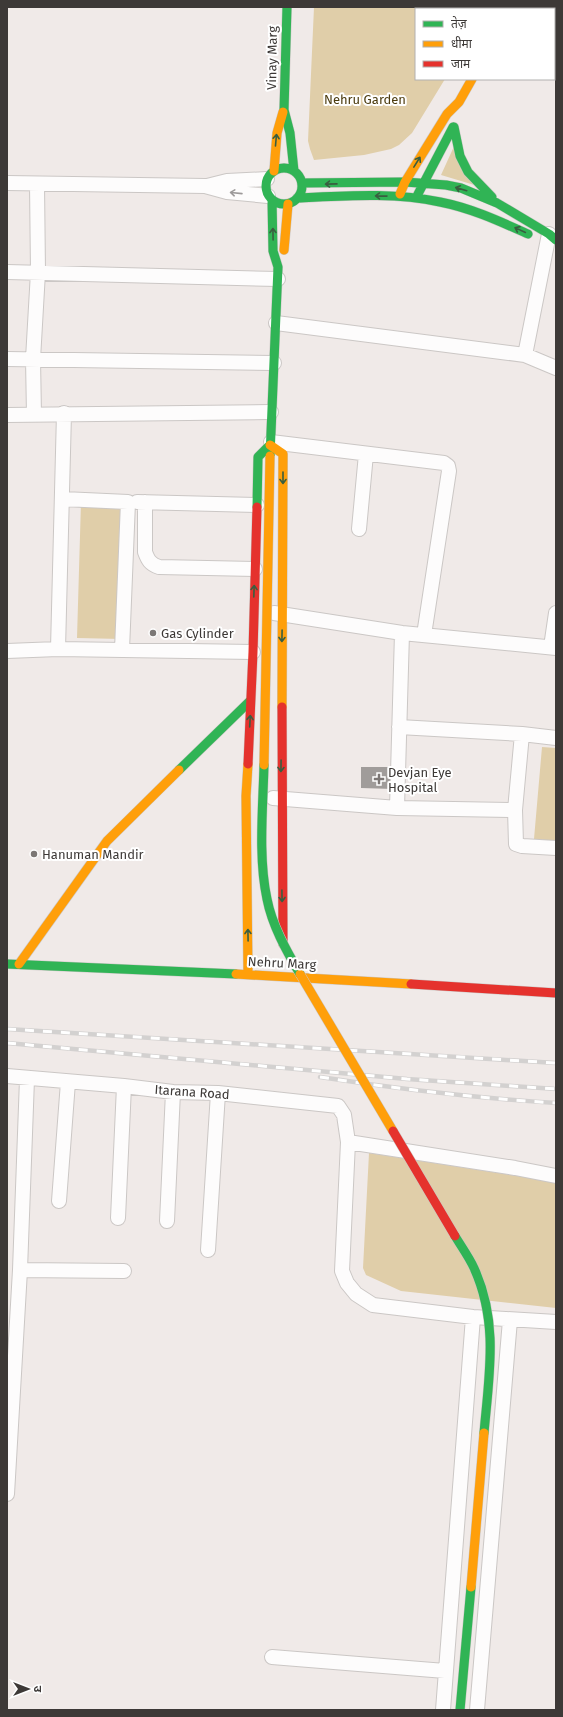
<svg xmlns="http://www.w3.org/2000/svg" width="563" height="1717" font-family="'Fira Sans','Noto Sans Devanagari',sans-serif">
<style>
.green{fill:#e0cea9}
.building{fill:#a09c9a}
.lines{fill:none;stroke-linecap:round;stroke-linejoin:round}
.street-casing{stroke:#cbc7c5;stroke-width:16}
.fast-casing{stroke:#cbc7c5;stroke-width:10}
.slow-casing{stroke:#cbc7c5;stroke-width:10}
.jam-casing{stroke:#cbc7c5;stroke-width:10}
.street{stroke:#fdfcfc;stroke-width:14}
.fast{stroke:#30b455;stroke-width:9}
.slow{stroke:#ff9f0a;stroke-width:9}
.jam{stroke:#e5322d;stroke-width:9}
.rail-casing{stroke:#d3d1d0;stroke-width:4.5}
.rail{stroke:#fff;stroke-width:3;stroke-dasharray:9;stroke-linecap:butt}
.fast-bridge-casing{stroke:#cbc7c5;stroke-width:10;stroke-linecap:butt}
.slow-bridge-casing{stroke:#cbc7c5;stroke-width:10;stroke-linecap:butt}
.jam-bridge-casing{stroke:#cbc7c5;stroke-width:10;stroke-linecap:butt}
.fast-bridge{stroke:#30b455;stroke-width:9}
.slow-bridge{stroke:#ff9f0a;stroke-width:9}
.jam-bridge{stroke:#e5322d;stroke-width:9}
.oneway{stroke:#395e40}
.oneway2{stroke:#9d9a9a}
.poi-dot{fill:#7c7775;stroke:#fff;stroke-width:1.5}
.labels{text-anchor:middle;dominant-baseline:central;stroke-width:4;stroke-linejoin:round;paint-order:stroke}
.street-label{font-size:13px;fill:#3d3937;stroke:#fff}
.park-label{font-size:13px;fill:#4b3b0e;stroke:#fff}
.poi-label{font-size:13px;fill:#3d3937;stroke:#fff;text-anchor:start}
</style>
<rect width="100%" height="100%" fill="#f0eae8"/>
<path class="green" d="M314,7H490L489,9H416V79H445L412,133L399,145L391,149L364,155L314,160L310,149L308,141Z
M456,142L481,187L441,175Z
M81,502L126,504L122,639L77,638Z
M542,747L556,748V841L534,839Z
M369,1153L556,1182V1308L401,1291L366,1275L363,1268Z"/>
<path class="building" d="M361,767H393V789L361,788Z"/>
<g class="lines">
<defs>
<path id="street" d="M7,183L205,186L227,192L268,196
M207,186L227,181L267,179
M7,272L278,279
M276,323L525,355L556,368
M525,355L549,234
M7,359L274,363
M7,415L271,412
M34,415L33,359L38,272L37,184
M271,442L444,463L448,466L449,471L424,635
M63,499L128,502L122,650
M137,502L257,505
M145,502V552C148,560 150,564 159,567L255,569
M359,529L366,454
M274,613L402,633L556,648
M551,647L556,613
M58,649L64,413
M7,651L58,649L253,652
M399,727L522,734L556,738
M522,734L515,810L516,844L522,846L556,848
M273,798L397,808L515,810
M397,808L402,633
M7,1076L124,1086L173,1092L218,1093L338,1106L344,1115L348,1142L342,1271L347,1283L356,1294L373,1305L473,1317L556,1322
M348,1142L515,1168L556,1176
M59,1201L68,1082
M118,1218L124,1086
M167,1221L173,1092
M208,1250L218,1093
M20,1270L124,1271
M7,1494L20,1270L27,1079
M272,1657L445,1671
M443,1710L473,1317
M477,1710L510,1320"/>
<path id="fast" d="M287,7L284,110L290,133L294,171
M454,127L460,156L468,172L492,197
M266 186a18 18 0 1 1 36 0a18 18 0 1 1-36 0Z
M302,183L405,182L446,185L461,188L497,203L549,234L556,240
M418,194L453,127
M297,198C344,196 393,192 440,202C471,208 499,221 528,234
M270,456L278,267L273,251L272,200
M257,507L258,457L270,445
M179,770L250,701
M7,964L236,974"/>
<path id="slow" d="M274,171L277,133L283,112
M400,194L405,182L447,114L459,102L472,79
M284,250L288,204
M270,445L283,454L282,707
M248,764L246,796L248,974
M19,964L107,841L179,770
M236,974L411,984"/>
<path id="jam" d="M515,9L516,7
M282,707L283,944
M248,764L253,652L257,507
M411,984L556,993"/>
</defs>
<use href="#street" class="street-casing"/>
<use href="#fast" class="fast-casing"/>
<use href="#slow" class="slow-casing"/>
<use href="#jam" class="jam-casing"/>
<use href="#street" class="street"/>
<use href="#fast" class="fast"/>
<use href="#slow" class="slow"/>
<use href="#jam" class="jam"/>
<defs>
<path id="rail" d="M7,1029L556,1063
M7,1043L407,1079L556,1089
M320,1077C398,1089 476,1098 556,1103"/>
</defs>
<use href="#rail" class="rail-casing"/>
<use href="#rail" class="rail"/>
<defs>
<path id="fast-bridge" d="M264,765C263,807 258,857 267,899C272,925 286,950 300,974
M455,1236C461,1246 469,1257 474,1268C499,1323 489,1375 484,1433
M460,1710L471,1587"/>
<path id="slow-bridge" d="M264,765L270,456
M300,974L393,1131
M471,1587L484,1433"/>
<path id="jam-bridge" d="M393,1131L455,1236"/>
</defs>
<use href="#fast-bridge" class="fast-bridge-casing"/>
<use href="#slow-bridge" class="slow-bridge-casing"/>
<use href="#jam-bridge" class="jam-bridge-casing"/>
<use href="#fast-bridge" class="fast-bridge"/>
<use href="#slow-bridge" class="slow-bridge"/>
<use href="#jam-bridge" class="jam-bridge"/>
</g>
<defs><path id="oneway-shaft" d="M-6 0H5M1.5-3L5.5 0L1.5 3" fill="none" stroke-width="1.6" stroke-linecap="round" stroke-linejoin="round"/></defs>
<g class="oneway">
<use href="#oneway-shaft" transform="translate(276 140) rotate(-85)"/>
<use href="#oneway-shaft" transform="translate(417 162) rotate(-58)"/>
<use href="#oneway-shaft" transform="translate(331 184) rotate(179)"/>
<use href="#oneway-shaft" transform="translate(461 189) rotate(-164)"/>
<use href="#oneway-shaft" transform="translate(381 196) rotate(-179)"/>
<use href="#oneway-shaft" transform="translate(520 230) rotate(-155)"/>
<use href="#oneway-shaft" transform="translate(273 234) rotate(-91)"/>
<use href="#oneway-shaft" transform="translate(283 478) rotate(90)"/>
<use href="#oneway-shaft" transform="translate(254 591) rotate(-88)"/>
<use href="#oneway-shaft" transform="translate(282 636) rotate(91)"/>
<use href="#oneway-shaft" transform="translate(250 721) rotate(-87)"/>
<use href="#oneway-shaft" transform="translate(281 766) rotate(91)"/>
<use href="#oneway-shaft" transform="translate(282 896) rotate(89)"/>
<use href="#oneway-shaft" transform="translate(248 935) rotate(-91)"/>
</g>
<use class="oneway2" href="#oneway-shaft" transform="translate(236 193) rotate(-174)"/>
<g class="poi-dot">
<circle cx="153" cy="633" r="4"/>
<path d="M377 773h4v4h4v4h-4v4h-4v-4h-4v-4h4z"/>
<circle cx="34" cy="854" r="4"/>
</g>
<g class="labels">
<g class="street-label">
<text transform="translate(272 58) rotate(-89)">Vinay Marg</text>
<text transform="translate(282 963) rotate(3)">Nehru Marg</text>
<text transform="translate(192 1092) rotate(4)">Itarana Road</text>
</g>
<g class="park-label">
<text x="365" y="99">Nehru Garden</text>
</g>
<g class="poi-label">
<text x="161" y="633">Gas Cylinder</text>
<text x="388" y="772">Devjan Eye<tspan x="388" dy="15">Hospital</tspan></text>
<text x="42" y="854">Hanuman Mandir</text>
</g>
</g>
<rect width="563" height="1717" fill="none" stroke="#3d3937" stroke-width="16"/>
<rect x="415" y="8" width="140" height="72" fill="#ffffff" stroke="#b1b0af"/>
<rect x="423" y="21" width="20" height="6" fill="#30b455" stroke="#b1b0af"/>
<text x="451" y="28" font-size="12" fill="#3d3937">तेज़</text>
<rect x="423" y="41" width="20" height="6" fill="#ff9f0a" stroke="#b1b0af"/>
<text x="451" y="48" font-size="12" fill="#3d3937">धीमा</text>
<rect x="423" y="61" width="20" height="6" fill="#e5322d" stroke="#b1b0af"/>
<text x="451" y="68" font-size="12" fill="#3d3937">जाम</text>
<g transform="translate(28 1689) rotate(90)" stroke="#ffffff" stroke-width="3" paint-order="stroke">
<path d="M0-3L7 15L0 10L-7 15Z" fill="#3d3937"/>
<text y="-6" font-size="11" font-weight="bold" text-anchor="middle" fill="#3d3937">उ</text>
</g>
</svg>
